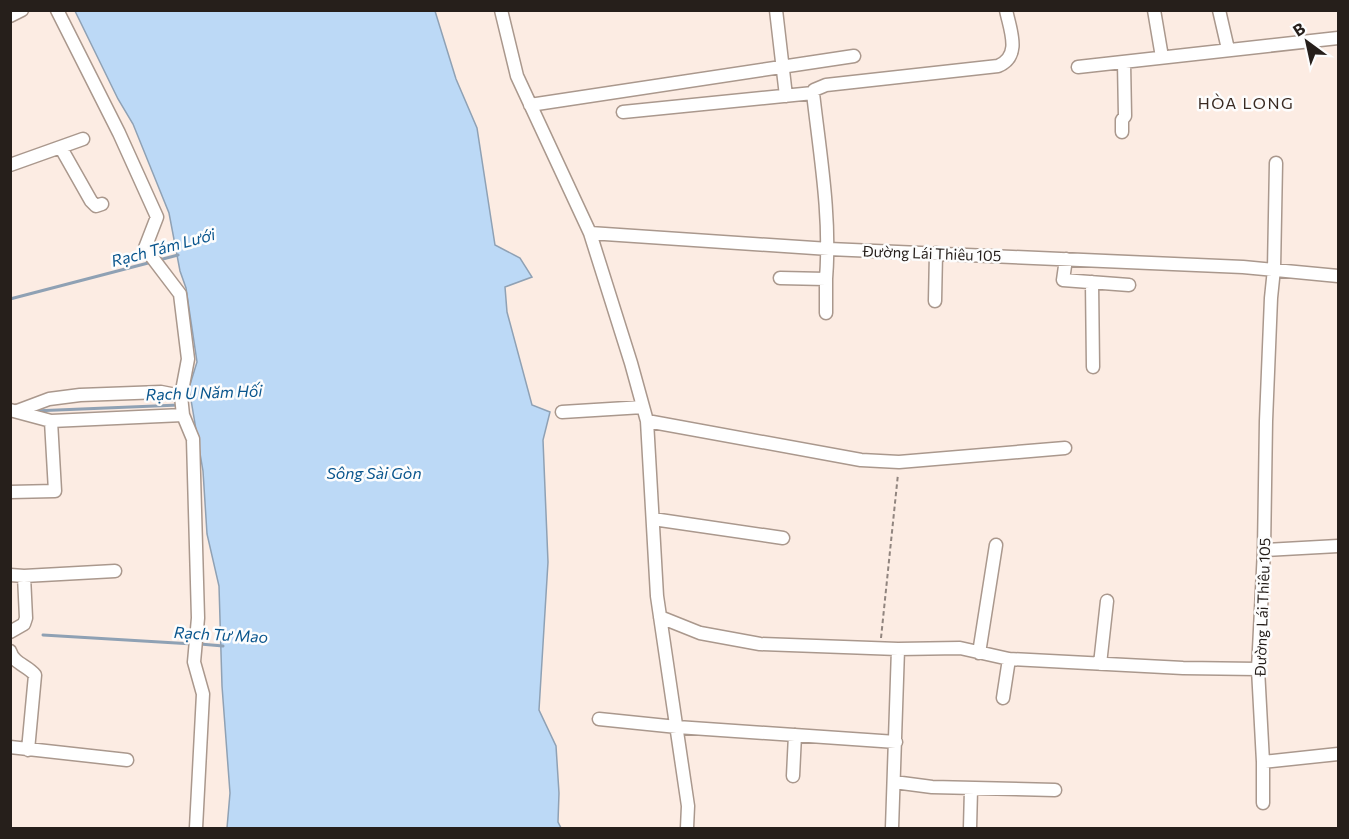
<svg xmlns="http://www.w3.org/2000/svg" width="1349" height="839" font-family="Commissioner,sans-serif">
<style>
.water{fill:#bcd9f6;stroke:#8fa1b4;stroke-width:1.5}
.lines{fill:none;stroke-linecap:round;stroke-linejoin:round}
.stream{stroke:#8fa1b4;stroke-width:3}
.minor-casing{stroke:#aa988d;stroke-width:15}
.path{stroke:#91857f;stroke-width:2;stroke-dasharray:4.5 3;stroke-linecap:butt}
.minor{stroke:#fff;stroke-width:12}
.labels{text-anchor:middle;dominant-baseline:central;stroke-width:5;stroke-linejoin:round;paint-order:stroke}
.street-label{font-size:15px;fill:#261f1b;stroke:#fdfdfd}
.neighbourhood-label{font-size:16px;letter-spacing:1.5px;fill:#392a22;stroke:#fdfdfd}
.water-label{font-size:16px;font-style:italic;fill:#09558d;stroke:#fdfdfd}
</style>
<rect width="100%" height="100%" fill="#fcece3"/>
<path class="water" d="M75,11H435L456,79L477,128L495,245L520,258L532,277L505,287L507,312L532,405L550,412L543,440L548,562L539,710L556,746L559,793L558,822L561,828H227L230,793L222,686L219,586L207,534L203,471L189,388L197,362L186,288L180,271L169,213L133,124L118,99Z"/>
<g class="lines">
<path class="stream" d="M159,260L178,255
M10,299L152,262
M33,411L179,405
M43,635L193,644
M200,644L223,646"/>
<defs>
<path id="minor" d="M57,10L119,133L157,217L145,248L180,294L188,359L181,396L183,415L193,439L198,618L194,662L203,694L196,828
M501,10L517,76L590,233L631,363L647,421L657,596L688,806L687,828
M776,10L786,96
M1154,10L1162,57
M1219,10L1228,49
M10,16L22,10
M1078,67L1338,38
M530,105L854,56
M623,112L813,93
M1122,132V120L1125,116L1124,62
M61,148L91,201L96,206L102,204
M1276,163L1274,269L1271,298L1266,421L1264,550L1258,669L1263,762L1338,754
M10,165L83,139
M590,233L829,249L1243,267L1338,276
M1066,259L1063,280L1129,285
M780,278L826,279C831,216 820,155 813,93L814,90L826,85L998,66C1022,56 1010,30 1006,10
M826,279V313
M1092,282L1093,367
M935,301L936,253
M10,410L51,421L183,415
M17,411L49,399L80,395L161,392L181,396
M562,412L643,407
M647,421L861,460L899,462L1065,448
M10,492L55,491L51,421
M653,519L783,538
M1264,550L1338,546
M10,575L24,576L115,571
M660,617L700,633L760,644L898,649
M10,632L24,624L26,618L24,576
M10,651C14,664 27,665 35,675L28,750
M979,653L996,545
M1100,664L1107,601
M1003,698L1009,659
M599,719L677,727L896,742
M10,747L127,760
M793,776L795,735
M894,782L932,787L1055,790
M1263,803V762
M892,828L898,649L960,648L1009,659L1183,668L1258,669
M970,828L971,789"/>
</defs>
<use href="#minor" class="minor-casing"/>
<path class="path" d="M881,638L898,474"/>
<use href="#minor" class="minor"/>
</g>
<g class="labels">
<g class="street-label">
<text transform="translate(932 253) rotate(2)">Đường Lái Thiêu 105</text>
<text transform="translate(1262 607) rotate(-88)">Đường Lái Thiêu 105</text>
</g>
<g class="neighbourhood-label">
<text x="1246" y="102">HÒA LONG</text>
</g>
<g class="water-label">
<text transform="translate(163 247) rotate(-15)">Rạch Tám Lưới</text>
<text transform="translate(204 392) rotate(-2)">Rạch U Năm Hối</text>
<text x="374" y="472">Sông Sài Gòn</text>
<text transform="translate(221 634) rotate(3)">Rạch Tư Mao</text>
</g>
</g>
<rect width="1349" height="839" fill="none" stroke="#261f1b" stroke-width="24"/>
<g transform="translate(1307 42) rotate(327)" stroke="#fdfdfd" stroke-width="4.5" paint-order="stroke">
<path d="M0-4.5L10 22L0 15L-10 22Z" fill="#261f1b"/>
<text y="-9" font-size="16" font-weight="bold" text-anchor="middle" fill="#261f1b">B</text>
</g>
</svg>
